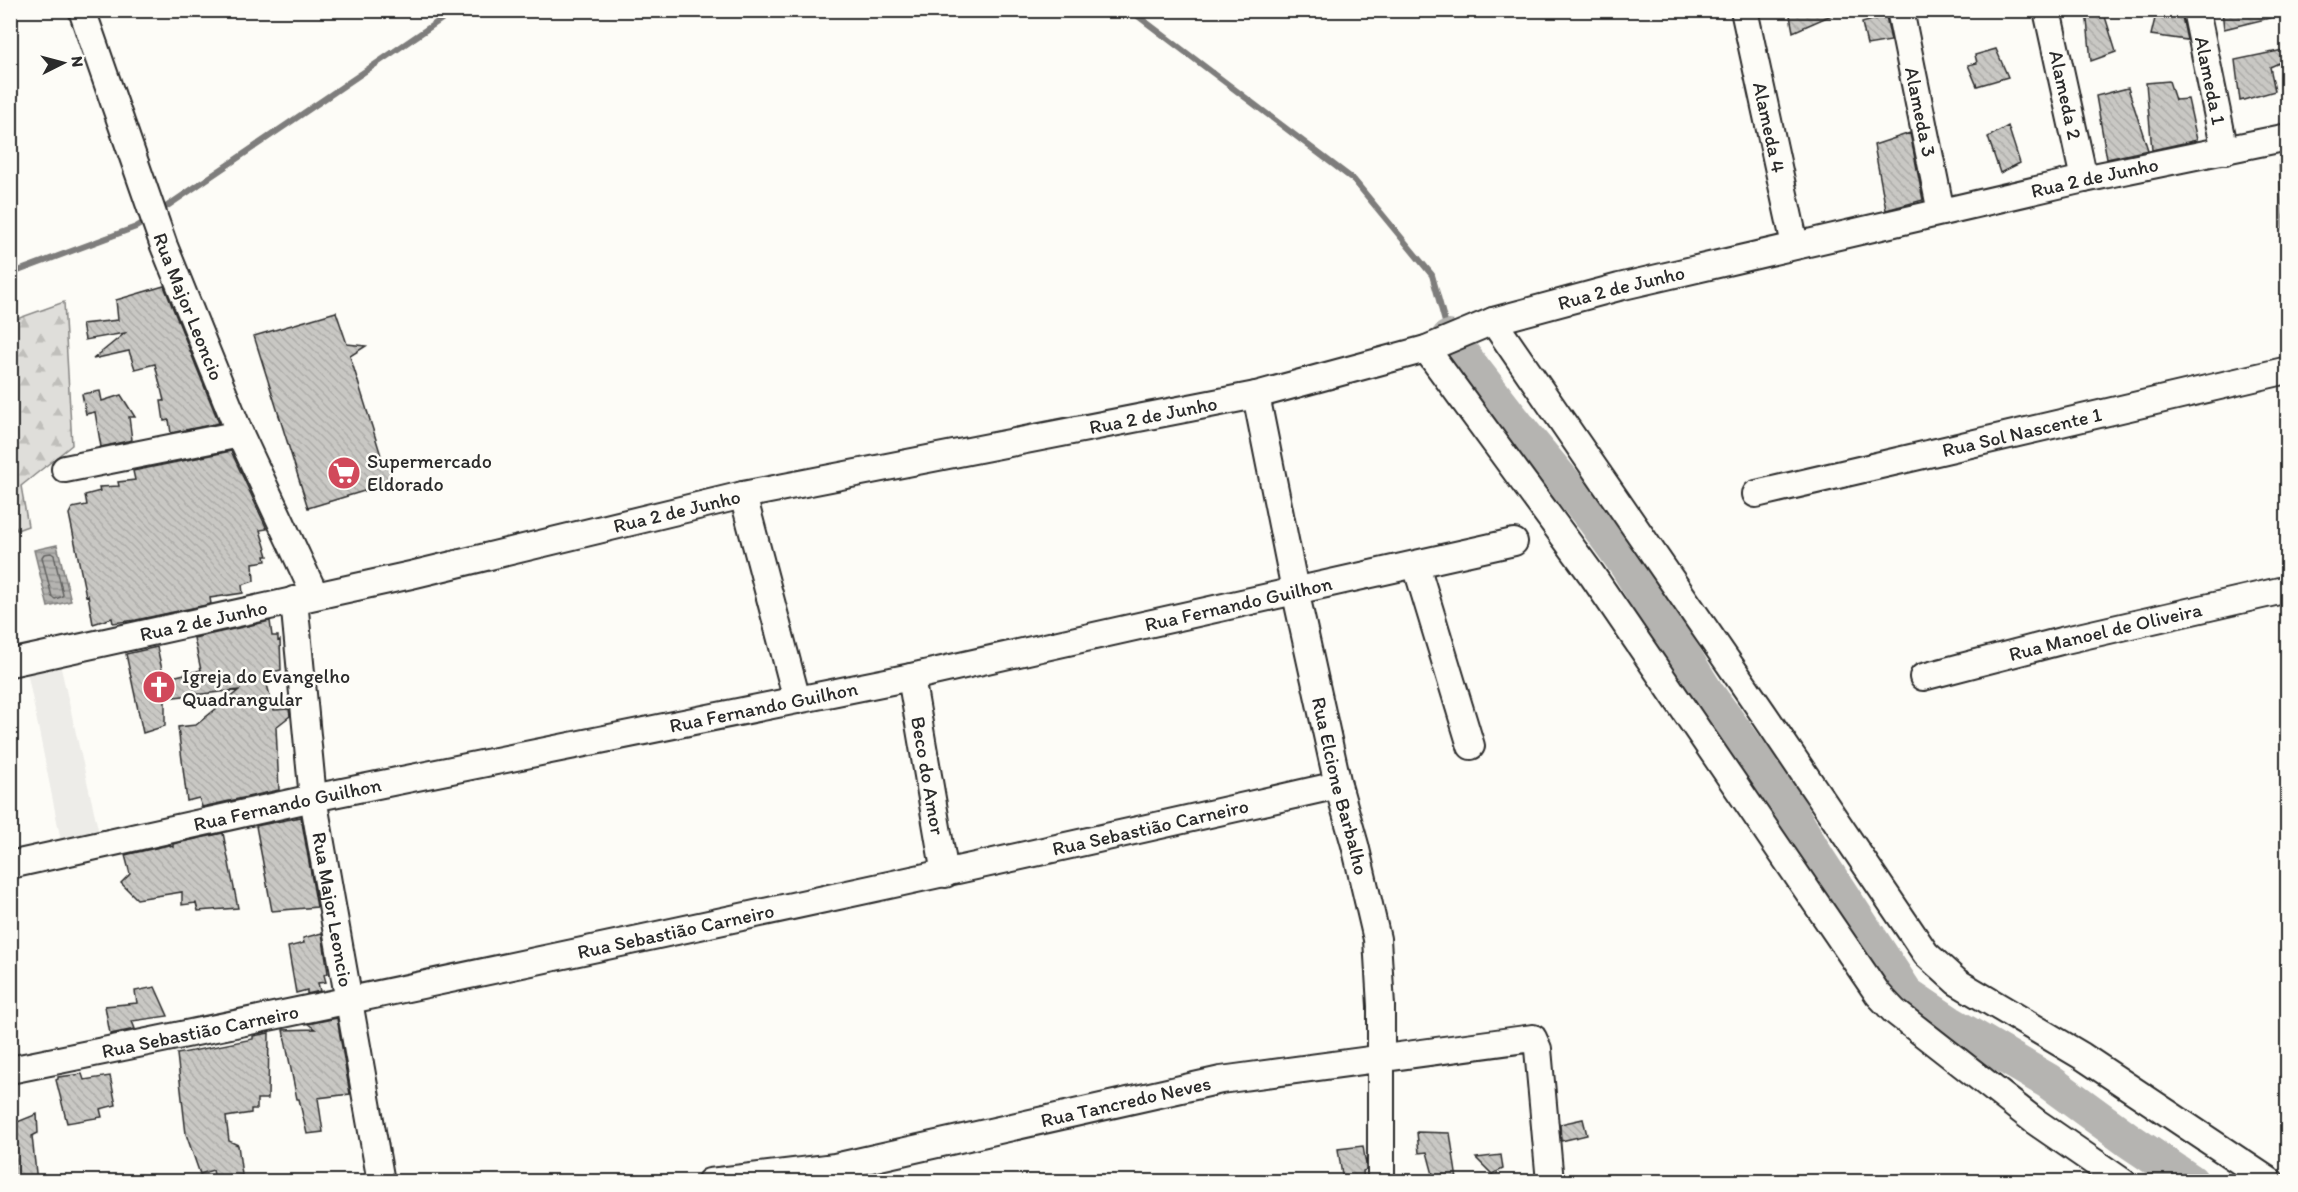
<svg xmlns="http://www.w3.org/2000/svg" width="2298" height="1192" font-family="Itim,sans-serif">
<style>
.built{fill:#edece8}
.forest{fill:url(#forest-firs);stroke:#858482;stroke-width:1.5}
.water{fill:url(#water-rules);stroke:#7e7d7b;stroke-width:1.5}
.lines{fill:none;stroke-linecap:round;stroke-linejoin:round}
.shore{stroke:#626261;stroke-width:1.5}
.stream{stroke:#7e7d7b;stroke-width:6}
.river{stroke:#b5b4b1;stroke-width:36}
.building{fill:url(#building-back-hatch);stroke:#2b2b2b;stroke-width:1.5}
.minor-casing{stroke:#2b2b2b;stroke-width:30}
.minor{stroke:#fdfcf7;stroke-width:26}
.labels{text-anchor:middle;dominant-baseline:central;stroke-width:5;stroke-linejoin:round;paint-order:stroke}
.street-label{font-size:20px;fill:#2b2b2b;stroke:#fdfcf7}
.poi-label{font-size:20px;fill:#2b2b2b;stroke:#fdfcf7;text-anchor:start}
</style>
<defs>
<pattern id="forest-firs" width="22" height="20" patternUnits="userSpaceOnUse" patternTransform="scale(1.5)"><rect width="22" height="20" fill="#dfdeda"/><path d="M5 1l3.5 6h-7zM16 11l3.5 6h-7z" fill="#c0bfbb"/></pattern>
<pattern id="water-rules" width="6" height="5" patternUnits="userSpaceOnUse" patternTransform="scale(1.5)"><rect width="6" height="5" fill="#b5b4b1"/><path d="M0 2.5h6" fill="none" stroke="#939390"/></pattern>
<pattern id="building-back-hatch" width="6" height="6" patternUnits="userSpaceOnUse" patternTransform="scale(1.5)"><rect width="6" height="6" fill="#c9c8c4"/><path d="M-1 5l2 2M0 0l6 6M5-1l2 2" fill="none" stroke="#adaca9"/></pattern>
</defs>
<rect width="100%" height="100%" fill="#fdfcf7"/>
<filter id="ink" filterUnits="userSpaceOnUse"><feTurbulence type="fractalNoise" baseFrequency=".0167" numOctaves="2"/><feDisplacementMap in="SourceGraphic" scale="12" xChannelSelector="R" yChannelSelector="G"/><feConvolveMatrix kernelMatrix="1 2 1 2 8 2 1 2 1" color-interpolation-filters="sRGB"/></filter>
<g filter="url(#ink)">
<path class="built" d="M60,664L99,833L61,841L27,671Z"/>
<path class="forest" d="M2287,159H2288L2287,248L2282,227L2279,161Z
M64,302L72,445L21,486L28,526L17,530L10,518L11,321Z"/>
<path class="water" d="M57,545L71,601L48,607L34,550Z"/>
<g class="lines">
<path class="shore" d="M51,553L54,555L63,595L61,597L55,599L52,597L42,557L44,554Z"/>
<path class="stream" d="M1130,10L1354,180L1432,275L1448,333
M160,211L455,10
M10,274L136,227L149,219"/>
<path class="river" d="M1449,338L1525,436L1594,519L1627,565L1707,694L1778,791L1818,860L1906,994L1949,1023L2048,1081L2130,1141L2191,1182"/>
</g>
<path class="building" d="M1789,10H1843L1793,32Z
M2086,10H2103L2116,52L2091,61Z
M2157,10H2170L2171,14L2181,12L2187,40L2151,35Z
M2222,10H2274V17L2224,29Z
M1886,16L1891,41L1867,45L1862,23Z
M1996,49L2008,77L1977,86L1968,65L1977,63L1975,55Z
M2288,49V59L2270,67L2275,91L2240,101L2235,60Z
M2169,81L2175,100L2188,99L2197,140L2152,150L2146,83Z
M2128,88L2148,150L2107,159L2096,96Z
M2008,126L2020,163L2000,173L1988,137Z
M1910,133L1923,200L1886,210L1874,145Z
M164,286L219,423L171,433L169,420L164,421L161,401H164L155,364L135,369L129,351L93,359L125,333L85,340L82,324L118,320L116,300Z
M336,312L347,344L366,346L350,356L383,462L387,460L394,482L308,508L254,336Z
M100,391L102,401L121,395L135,417H129L132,440L101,447L95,412L86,414L82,394Z
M231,451L267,529L260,530L268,556H265L266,561L253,563L254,581L242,585L243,593L210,598L211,604L136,620L113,623L112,618L93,624L88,595L86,596L69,514L72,508L87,505L85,495L100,491L99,487L119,486L118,482L135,480L133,471Z
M270,621L272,636H278V641L280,640L281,670L264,674L274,710L289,709L290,716L276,727L279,790L202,807L199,798L187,801L178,727L196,725L239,690L165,698V726L143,733L126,654L157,647L164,679L201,670L194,638Z
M301,817L317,907L272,911L256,826Z
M223,833L238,908L198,911L196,903L182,905V892L137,899L121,883L130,874L125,855L169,845L173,847V844Z
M322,933L328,973L324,975L326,982L318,983L320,991L307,994V990L296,993L288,947L304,943L303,938Z
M155,987L168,1016L132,1021L135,1029L110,1034L105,1006L137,1003L135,991Z
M337,1018L350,1094L318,1098L323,1132L307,1134L299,1099H297L283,1030L315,1029L308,1024Z
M269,1033L268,1099H257V1109H251V1113L226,1117L229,1141L238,1145L242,1175L215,1180L213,1170L200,1174L186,1134L177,1054L253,1039V1036Z
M82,1074L84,1080L110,1076L116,1105L100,1109L102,1117L67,1123L56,1080L58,1079V1077Z
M37,1114L38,1133L32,1136L37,1182H10V1125Z
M1583,1119L1587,1135L1561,1141L1560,1124Z
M1417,1132L1450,1133L1457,1180L1435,1182L1427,1152L1419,1153Z
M1363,1146L1366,1165V1170L1363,1171L1364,1182H1343L1338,1149Z
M1501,1155L1503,1169L1492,1174L1476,1158Z"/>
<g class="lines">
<defs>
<g id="minor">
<path id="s1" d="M82,10L164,246L240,434L315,595"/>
<path id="s2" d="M1744,10L1795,245"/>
<path id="s3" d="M1900,10L1941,212"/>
<path id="s4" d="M2047,10L2084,179"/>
<path id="s5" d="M2196,10L2225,151"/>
<path d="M1493,321L1763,713L1926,954L1957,982L2082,1056L2271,1182"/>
<path d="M1426,349L1592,575L1878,994L1894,1011L2036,1122L2123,1182"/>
<path id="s6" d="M1256,395L1295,590L1338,785L1355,845L1377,939L1381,1006V1182"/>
<path d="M65,469L240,434"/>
<path id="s7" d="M1756,494L2288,370"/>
<path d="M743,495L797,700"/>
<path d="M1416,565L1471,746"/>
<path id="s8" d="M294,600L313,798L381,1182"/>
<path id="s9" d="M10,663L411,575L743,495L1256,395L1426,349L1493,321L1619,287L2084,179L2288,137"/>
<path id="s10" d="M911,677L945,874"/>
<path id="s11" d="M1923,677L2061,641L2288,589"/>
<path id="s12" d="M10,865L313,798L911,677L1514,542"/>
<path id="s13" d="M10,1070C454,980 897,885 1338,785"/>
<path id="s14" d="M710,1182L835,1167L1221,1080L1533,1038L1538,1049L1550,1182"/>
</g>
</defs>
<use href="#minor" class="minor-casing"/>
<use href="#minor" class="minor"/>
</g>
</g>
<defs>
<symbol id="supermarket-disc" viewBox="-11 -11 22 22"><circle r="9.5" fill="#d1495b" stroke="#fdfcf7"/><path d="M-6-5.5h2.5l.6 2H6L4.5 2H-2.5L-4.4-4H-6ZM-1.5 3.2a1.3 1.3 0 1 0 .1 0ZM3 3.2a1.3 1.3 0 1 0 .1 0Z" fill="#fff"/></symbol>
<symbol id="church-disc" viewBox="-11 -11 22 22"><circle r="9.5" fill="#d1495b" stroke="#fdfcf7"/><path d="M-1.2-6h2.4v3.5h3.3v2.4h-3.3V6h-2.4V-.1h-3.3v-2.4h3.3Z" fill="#fff"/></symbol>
</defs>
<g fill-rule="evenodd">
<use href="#supermarket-disc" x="325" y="454" width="38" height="38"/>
<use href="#church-disc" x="140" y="668" width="38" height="38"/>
</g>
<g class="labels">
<g class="street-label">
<text stroke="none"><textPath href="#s5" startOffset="72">Alameda 1</textPath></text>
<text stroke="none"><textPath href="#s4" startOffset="87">Alameda 2</textPath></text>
<text stroke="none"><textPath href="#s3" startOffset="104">Alameda 3</textPath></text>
<text stroke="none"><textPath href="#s2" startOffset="120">Alameda 4</textPath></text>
<text stroke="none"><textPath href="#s9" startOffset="2142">Rua 2 de Junho</textPath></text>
<text stroke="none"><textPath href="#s9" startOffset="1656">Rua 2 de Junho</textPath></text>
<text stroke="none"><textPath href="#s1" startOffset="315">Rua Major Leoncio</textPath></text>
<text stroke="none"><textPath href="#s9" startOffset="1170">Rua 2 de Junho</textPath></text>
<text stroke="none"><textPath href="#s7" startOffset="273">Rua Sol Nascente 1</textPath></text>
<text stroke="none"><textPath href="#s9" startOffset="684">Rua 2 de Junho</textPath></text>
<text stroke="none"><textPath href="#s12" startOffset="1256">Rua Fernando Guilhon</textPath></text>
<text stroke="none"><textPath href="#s9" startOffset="198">Rua 2 de Junho</textPath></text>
<text stroke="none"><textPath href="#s11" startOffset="188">Rua Manoel de Oliveira</textPath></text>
<text stroke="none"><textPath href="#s12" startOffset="770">Rua Fernando Guilhon</textPath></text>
<text stroke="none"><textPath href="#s10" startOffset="100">Beco do Amor</textPath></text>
<text stroke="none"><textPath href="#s6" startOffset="400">Rua Elcione Barbalho</textPath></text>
<text stroke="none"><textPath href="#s12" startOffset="284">Rua Fernando Guilhon</textPath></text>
<text stroke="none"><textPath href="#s13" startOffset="1166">Rua Sebastião Carneiro</textPath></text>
<text stroke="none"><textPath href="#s8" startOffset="312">Rua Major Leoncio</textPath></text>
<text stroke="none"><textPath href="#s13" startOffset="680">Rua Sebastião Carneiro</textPath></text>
<text stroke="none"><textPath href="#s13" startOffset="194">Rua Sebastião Carneiro</textPath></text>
<text stroke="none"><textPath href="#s14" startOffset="424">Rua Tancredo Neves</textPath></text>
</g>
<g class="poi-label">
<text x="367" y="461">Supermercado<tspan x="367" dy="23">Eldorado</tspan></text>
<text x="182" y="676">Igreja do Evangelho<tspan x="182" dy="23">Quadrangular</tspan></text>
</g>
</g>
<rect width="2298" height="1192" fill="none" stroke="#fdfcf7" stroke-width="36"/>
<rect x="18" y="18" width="2262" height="1156" fill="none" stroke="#2b2b2b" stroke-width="2" filter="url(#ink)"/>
<g transform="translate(63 63) rotate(84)" stroke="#fdfcf7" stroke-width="4.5" paint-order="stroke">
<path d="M0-4.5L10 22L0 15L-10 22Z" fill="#2b2b2b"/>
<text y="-9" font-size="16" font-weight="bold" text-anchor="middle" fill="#2b2b2b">N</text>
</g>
</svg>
